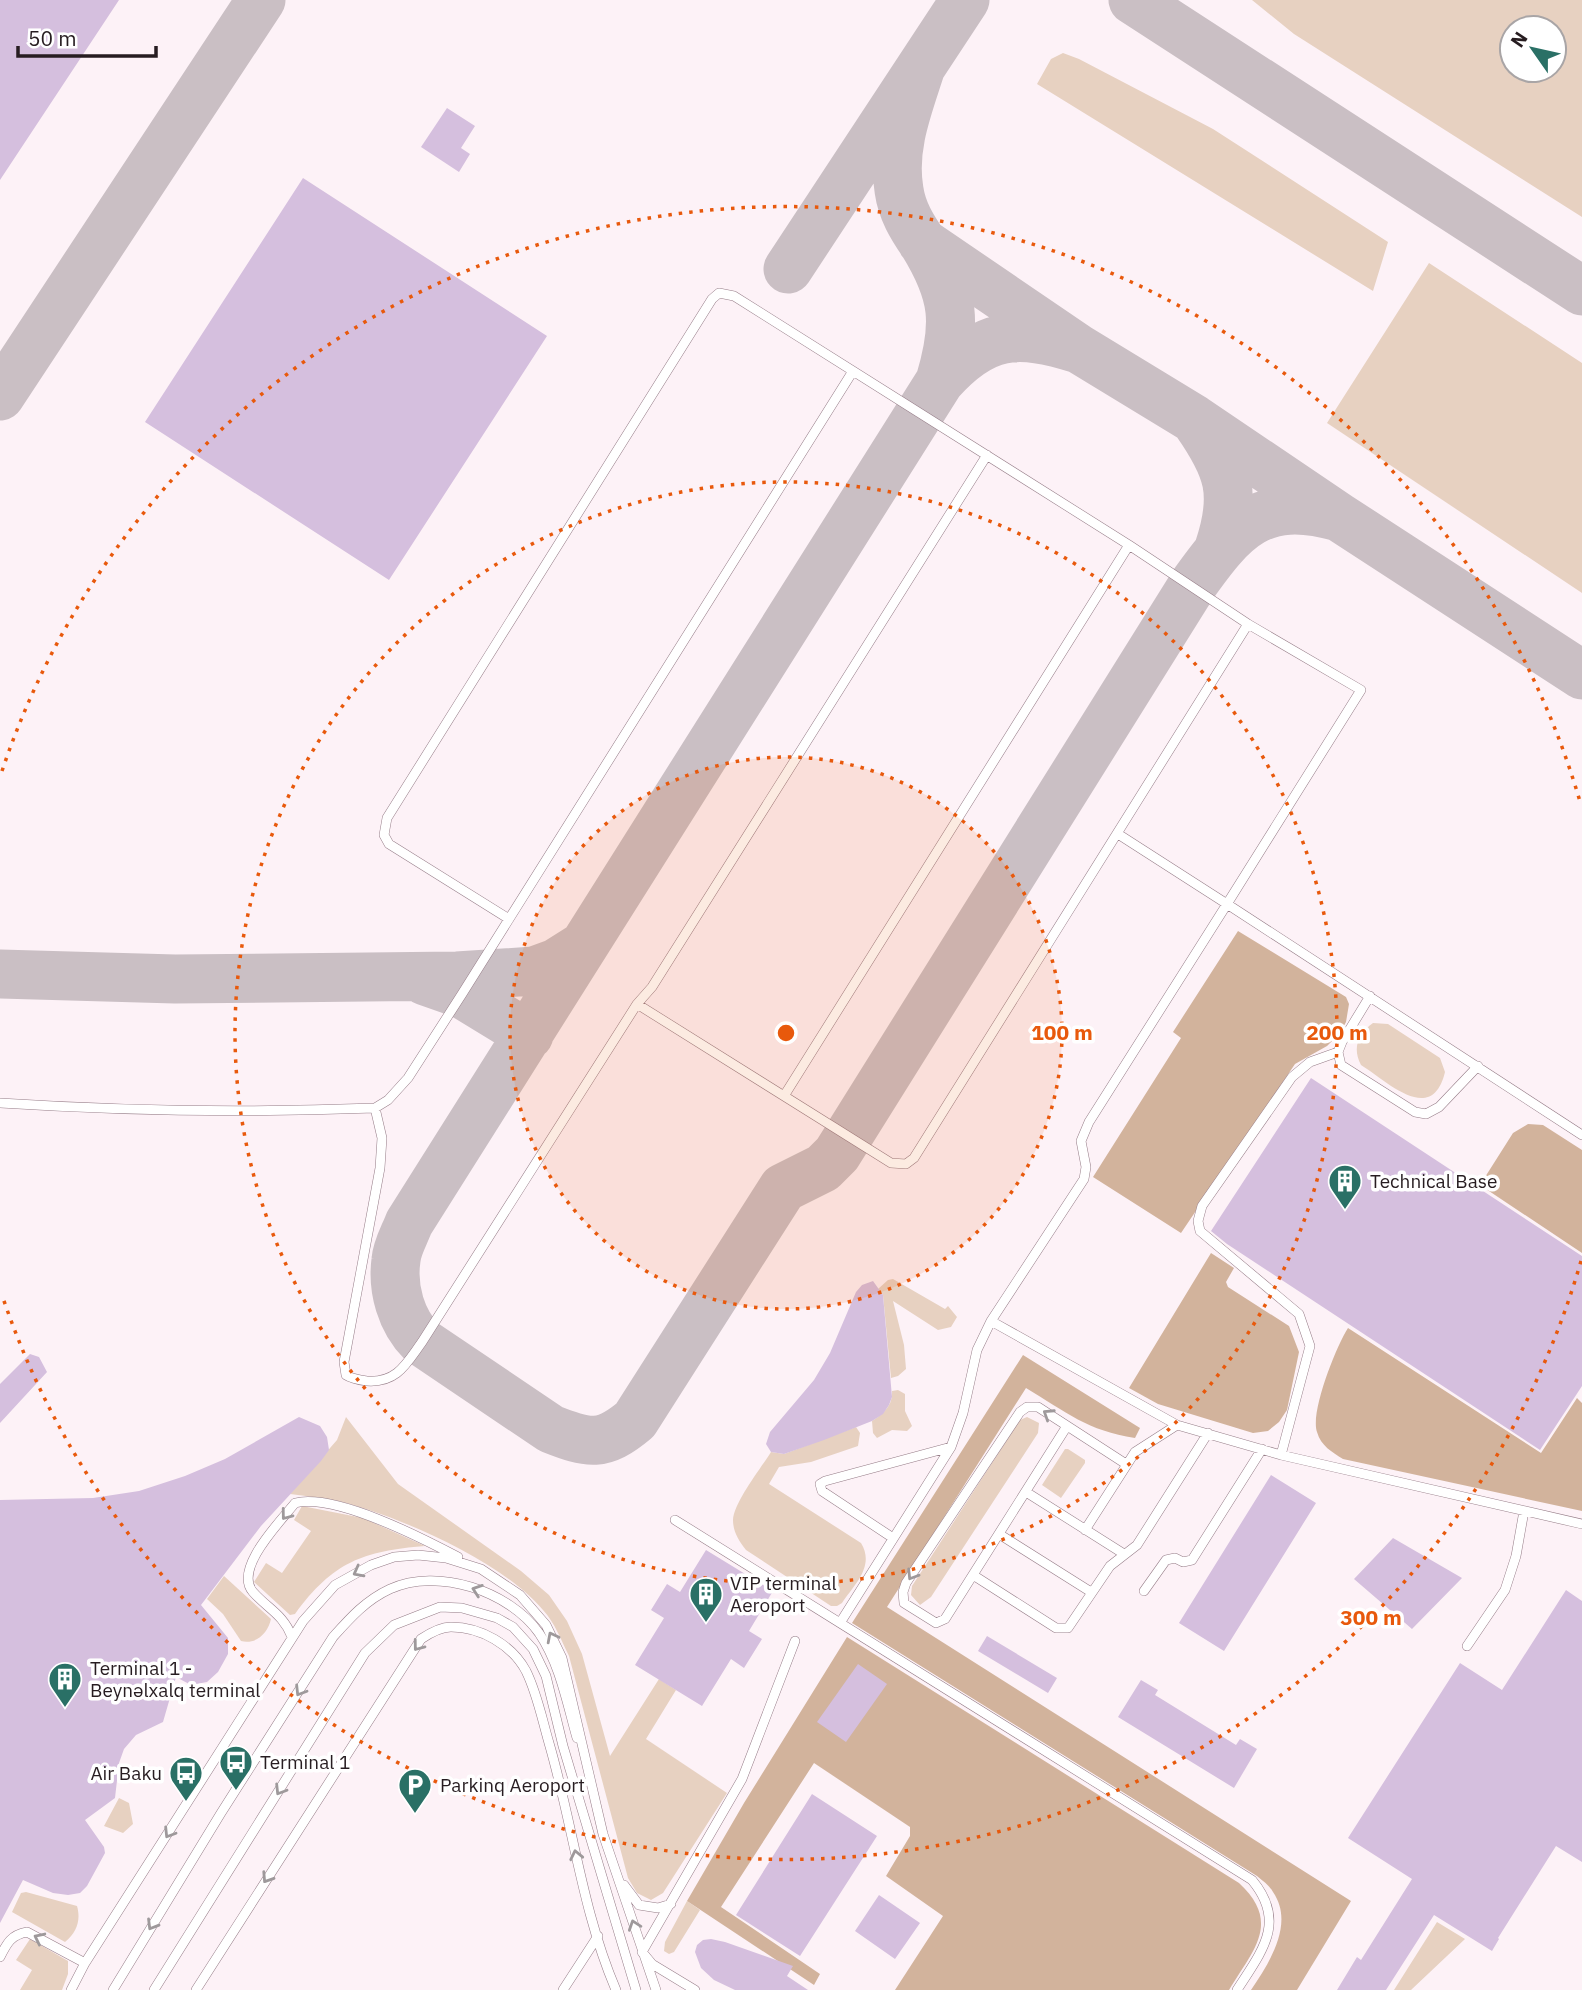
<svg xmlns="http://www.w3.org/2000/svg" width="1582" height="1990" font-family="'IBM Plex Sans',sans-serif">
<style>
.green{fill:#e7d1c1;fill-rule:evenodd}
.forest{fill:#d2b39c}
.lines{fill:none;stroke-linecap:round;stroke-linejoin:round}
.taxiway{stroke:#cabfc4;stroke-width:49}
.building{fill:#d5bfde}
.lane-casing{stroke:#967d88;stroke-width:10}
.lane{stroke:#fff;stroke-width:9}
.oneway{stroke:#9e999b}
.ring{fill:none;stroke:#e8590c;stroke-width:3.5;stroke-dasharray:3.5 7}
.labels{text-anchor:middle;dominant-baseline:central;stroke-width:7;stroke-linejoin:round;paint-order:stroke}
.poi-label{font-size:19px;fill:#271d21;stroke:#fff;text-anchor:start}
.centre{fill:#e8590c;stroke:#fff;stroke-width:3.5}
.ring-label{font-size:21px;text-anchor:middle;font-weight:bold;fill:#e8590c;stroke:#fff;stroke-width:7;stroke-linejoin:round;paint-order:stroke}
</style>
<rect width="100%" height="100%" fill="#fdf2f7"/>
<path class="green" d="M1252,0H1582V217L1294,34ZM1512,28H1554V70H1512Z
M1063,53L1079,59L1213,129L1388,242L1373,291L1037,84L1051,59Z
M1429,263L1582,363V593L1327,423Z
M1373,1023L1388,1024L1440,1058L1445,1072C1432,1126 1388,1082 1361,1065C1352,1048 1358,1034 1373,1023Z
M893,1279L945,1309L948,1306L957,1317L951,1327L938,1330L893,1301L904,1345L906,1369L898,1376L891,1378L883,1295L878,1289L888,1280Z
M898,1390L905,1394V1411L912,1426L907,1431L892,1430L877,1438L873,1433L872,1421C883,1414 893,1406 892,1391Z
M346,1417L398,1484L521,1571L549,1595L567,1621L582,1654L610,1756L659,1679L676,1690L646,1739L727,1793L663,1893L651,1900L637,1893L628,1878L569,1656C561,1640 555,1623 543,1610C502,1561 399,1516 338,1501C322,1498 306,1496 290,1494L337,1440Z
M1027,1417L1039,1423L1038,1433L931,1597L920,1605L911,1595L912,1586L1020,1420Z
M856,1427L860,1433L858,1446L811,1462L779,1467L769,1484L861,1543C875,1566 855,1584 842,1603L837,1606H831L746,1550C739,1541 733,1532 733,1520C734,1502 761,1468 771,1452L784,1454Z
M1065,1449H1068L1085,1460V1463L1061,1498L1042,1485Z
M302,1506L363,1518L425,1546C363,1551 333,1562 295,1614L290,1615L254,1582L266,1563L282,1573L311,1531L294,1520Z
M224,1576L271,1619C268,1633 256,1645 241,1641L223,1614L207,1599Z
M119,1798L129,1803L133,1824L123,1833L104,1826Z
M26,1892L77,1906C81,1920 77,1932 65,1942L12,1912L21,1893Z
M687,1901L700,1910L674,1952L669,1954L664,1951L665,1942Z
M1437,1922L1465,1939L1411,1990H1394Z
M30,1939L68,1961V1974L62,1990H20L32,1970L16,1960Z"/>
<path class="forest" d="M1238,931L1346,997L1349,1004L1346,1022L1340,1033L1327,1046L1295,1064L1181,1233L1093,1177L1181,1038L1173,1032Z
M1528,1124L1543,1125L1582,1150V1253L1480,1185L1513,1133Z
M1211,1253L1234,1268L1226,1282L1228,1287L1289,1326L1299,1352L1287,1410L1279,1422L1268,1431L1253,1433L1158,1404L1129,1388Z
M1348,1328L1541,1453L1577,1398L1582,1403V1511L1343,1459C1332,1452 1321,1446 1317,1432C1310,1412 1336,1347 1348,1328Z
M1023,1355L1140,1428L1135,1438C1088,1431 1066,1412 1026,1388L887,1607L1351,1901L1297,1990H1251C1269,1963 1295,1924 1273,1892C1270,1886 1263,1881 1257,1876L852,1623Z
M847,1637L1239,1883C1282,1923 1253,1950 1229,1990H895L943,1916L886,1876L910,1836V1827L814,1763L721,1907L820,1974L814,1985L687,1901L744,1803Z"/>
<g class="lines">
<path class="taxiway" d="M1133,0L1582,291
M920,70C907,110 892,148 899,190C902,211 912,227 923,243C955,295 957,324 940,381
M922,242L1079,349L1194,419L1339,517L1582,675
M788,269L965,0
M1079,349C1017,330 985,331 940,381L409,1223C405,1234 397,1247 396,1260C392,1289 401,1321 422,1342L551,1429C589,1444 603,1447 635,1420L783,1188L823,1168L837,1154L1192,586C1234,527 1261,495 1339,517
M0,396L261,0
M1197,423C1229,469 1237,494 1219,548
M0,974L175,979L457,976L534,971L556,963L583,946
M425,981L462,994L529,1035"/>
</g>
<path class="building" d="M0,0H119L0,180Z
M447,108L475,126L461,148L470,154L459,172L421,147Z
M303,178L547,336L389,580L145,422Z
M1311,1078L1582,1256V1386L1540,1450L1227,1244L1211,1231Z
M873,1281L883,1295L892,1397L889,1405L883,1414L872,1421L824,1440L784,1454L771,1452L766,1444L770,1432L814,1380L830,1353L856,1292L862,1285Z
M30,1354L39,1357L47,1372L0,1423V1384Z
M299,1417L320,1426L327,1437L329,1450L321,1461L261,1526L201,1605L228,1638V1654L218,1672L207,1682L191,1685L176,1677L163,1722L136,1735L124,1749L119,1763L115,1798L85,1820L104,1847L105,1853L87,1886L80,1893L68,1895L53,1893L23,1880L0,1923V1500L93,1498L139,1491L185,1476L225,1459Z
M1271,1475L1316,1503L1224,1651L1179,1623Z
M1393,1538L1462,1578L1412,1629L1354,1579Z
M706,1550L773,1591L749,1631L762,1639L744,1668L731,1659L702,1706L635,1665L664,1618L651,1610L667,1584L680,1592Z
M1566,1590L1582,1601V1862L1556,1846L1498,1938L1499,1939L1492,1951L1434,1915L1386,1990H1337L1357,1957L1361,1960L1412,1879L1348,1838L1460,1663L1502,1690Z
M987,1636L1057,1678L1048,1693L978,1651Z
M858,1664L887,1684L846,1742L817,1722Z
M1141,1680L1158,1690L1155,1695L1236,1745L1240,1739L1257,1749L1234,1788L1118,1717Z
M812,1794L877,1836L800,1956L736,1915Z
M879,1895L920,1923L895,1959L855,1931Z
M711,1939L725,1942L793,1966L787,1976L808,1990H735L714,1980L701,1968L695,1952L697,1945L703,1940Z"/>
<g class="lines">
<defs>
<path id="lane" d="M509,919L389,844L384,835L387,818L712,299L719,293L734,296L1129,545L1248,624L1361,690L1227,904L1118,834
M1370,996L1342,1042L1338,1052L1341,1065L1415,1112L1426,1114L1439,1107L1478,1066
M637,1004L891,1163L906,1164L914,1158L1248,624
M1338,1052L1310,1062L1292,1077L1202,1206L1198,1221L1200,1231L1299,1314L1310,1346L1281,1455L1177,1425L991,1321L1084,1179L1086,1167L1081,1141L1089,1122L1227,904L1582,1135
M784,1096L1129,545
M0,1103C125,1111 249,1113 375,1108L388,1100L408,1078L462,994L853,371
M375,1108L382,1138L380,1168L344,1362L346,1375C352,1379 359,1380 367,1381C397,1383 406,1364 422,1342L637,1004L652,987L987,455
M1067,1426L945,1619L936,1623L904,1603L903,1592L906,1583L1020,1412L1027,1407H1038L1126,1464
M1281,1455L1582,1524
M1026,1492L1124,1554
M675,1520L1252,1880C1287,1922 1262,1951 1237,1990
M1085,1530L1135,1452L1177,1425
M999,1534L1091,1592
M893,1538L822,1491L820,1484L825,1481L951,1447
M973,1575L1056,1628H1068L1110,1566L1137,1545L1208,1433
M1144,1591L1166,1560L1175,1558L1183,1562L1192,1560L1262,1449
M840,1623L951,1447L963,1413L977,1350L991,1321
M292,1637C283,1614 268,1609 253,1592C233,1569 280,1522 295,1503C335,1493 422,1538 458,1557
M1467,1646L1505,1590L1516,1556L1524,1511
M624,1885L639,1905L658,1908L671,1904
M0,1957C7,1943 11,1935 27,1932L85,1963
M71,1990L85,1963L303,1621L335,1585L371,1565L394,1557L418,1555L446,1558L481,1569L520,1595L546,1625L562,1658L603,1834L656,1990
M113,1990L221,1813L333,1637C350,1618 366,1600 390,1589C438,1567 509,1591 539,1633C560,1664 567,1703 577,1738
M154,1990L365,1653L394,1625L440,1607L462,1608L497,1618L513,1627L533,1649L546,1676L563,1746L636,1990
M196,1990L421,1639C430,1633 440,1627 451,1627C481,1627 512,1645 526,1671C537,1693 542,1719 549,1743C573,1825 582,1911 616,1990
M563,1990L598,1936
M695,1990L652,1964L642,1952L742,1779L795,1641"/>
</defs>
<use href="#lane" class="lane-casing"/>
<use href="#lane" class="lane"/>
</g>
<defs><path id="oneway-chevron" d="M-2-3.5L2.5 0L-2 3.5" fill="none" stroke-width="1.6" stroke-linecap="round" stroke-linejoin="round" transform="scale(1.75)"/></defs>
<g class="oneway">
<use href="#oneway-chevron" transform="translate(1048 1414) rotate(-147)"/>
<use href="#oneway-chevron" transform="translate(286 1515) rotate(127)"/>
<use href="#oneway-chevron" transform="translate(358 1572) rotate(152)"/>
<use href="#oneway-chevron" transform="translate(912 1575) rotate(122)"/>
<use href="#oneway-chevron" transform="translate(477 1590) rotate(-161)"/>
<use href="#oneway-chevron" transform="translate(552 1637) rotate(-117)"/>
<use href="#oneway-chevron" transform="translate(418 1646) rotate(127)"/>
<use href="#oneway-chevron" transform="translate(300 1691) rotate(122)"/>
<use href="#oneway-chevron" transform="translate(280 1790) rotate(122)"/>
<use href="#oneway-chevron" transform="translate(169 1833) rotate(122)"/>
<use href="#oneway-chevron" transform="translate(576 1855) rotate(-102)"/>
<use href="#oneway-chevron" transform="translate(267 1878) rotate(123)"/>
<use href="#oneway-chevron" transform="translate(152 1925) rotate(121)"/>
<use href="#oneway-chevron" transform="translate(634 1925) rotate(-109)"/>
<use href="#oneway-chevron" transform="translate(39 1938) rotate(-154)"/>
</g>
<circle cx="786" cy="1033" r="276" fill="#e8590c" fill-opacity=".12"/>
<g class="ring">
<circle cx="786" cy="1033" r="276"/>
<circle cx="786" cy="1033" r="551"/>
<path d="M1581 1261A827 827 0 0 1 2 1295M2 771A827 827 0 0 1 1581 805"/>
</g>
<defs>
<symbol id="building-pin" viewBox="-11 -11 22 30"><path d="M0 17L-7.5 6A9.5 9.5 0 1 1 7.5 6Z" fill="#2a7066" stroke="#fff"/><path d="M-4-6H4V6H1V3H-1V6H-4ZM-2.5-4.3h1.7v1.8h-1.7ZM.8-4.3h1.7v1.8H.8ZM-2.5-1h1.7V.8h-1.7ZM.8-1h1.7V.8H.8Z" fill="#fff"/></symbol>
<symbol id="bus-pin" viewBox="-11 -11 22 30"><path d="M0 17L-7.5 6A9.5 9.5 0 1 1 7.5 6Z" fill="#2a7066" stroke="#fff"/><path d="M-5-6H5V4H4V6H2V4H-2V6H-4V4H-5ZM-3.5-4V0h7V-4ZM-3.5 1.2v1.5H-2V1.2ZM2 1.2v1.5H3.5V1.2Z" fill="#fff"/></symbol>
<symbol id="parking-pin" viewBox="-11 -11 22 30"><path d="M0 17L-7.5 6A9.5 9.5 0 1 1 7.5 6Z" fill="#2a7066" stroke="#fff"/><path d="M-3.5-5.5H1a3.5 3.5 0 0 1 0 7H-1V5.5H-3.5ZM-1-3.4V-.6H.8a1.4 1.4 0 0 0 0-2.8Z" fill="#fff"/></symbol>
</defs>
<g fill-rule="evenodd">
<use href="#building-pin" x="1326" y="1162" width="38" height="52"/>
<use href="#building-pin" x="687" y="1575" width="38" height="52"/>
<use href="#building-pin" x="46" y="1660" width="38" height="52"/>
<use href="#bus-pin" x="217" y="1743" width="38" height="52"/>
<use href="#bus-pin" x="167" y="1754" width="38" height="52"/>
<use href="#parking-pin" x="396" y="1766" width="38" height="52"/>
</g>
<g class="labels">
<g class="poi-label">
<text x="1370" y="1181">Technical Base</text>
<text x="730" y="1583">VIP terminal<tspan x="730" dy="22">Aeroport</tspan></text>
<text x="90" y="1668">Terminal 1 -<tspan x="90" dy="22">Beynəlxalq terminal</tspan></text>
<text x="260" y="1762">Terminal 1</text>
<text x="162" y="1773" text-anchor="end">Air Baku</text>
<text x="440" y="1785">Parkinq Aeroport</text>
</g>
</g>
<circle cx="786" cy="1033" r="10" class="centre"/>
<g class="ring-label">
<text x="1062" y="1040">100 m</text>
<text x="1337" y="1040">200 m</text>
<text x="1371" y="1625">300 m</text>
</g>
<g transform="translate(1533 49) rotate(304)"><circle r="33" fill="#ffffff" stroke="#a9a5a6" stroke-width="2"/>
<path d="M0-5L12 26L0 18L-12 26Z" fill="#2a7066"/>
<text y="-10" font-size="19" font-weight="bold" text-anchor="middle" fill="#271d21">N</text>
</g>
<path d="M18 46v10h138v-10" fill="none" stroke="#271d21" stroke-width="3.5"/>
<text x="28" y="46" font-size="21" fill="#271d21" stroke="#ffffff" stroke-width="5" paint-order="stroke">50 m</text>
</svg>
